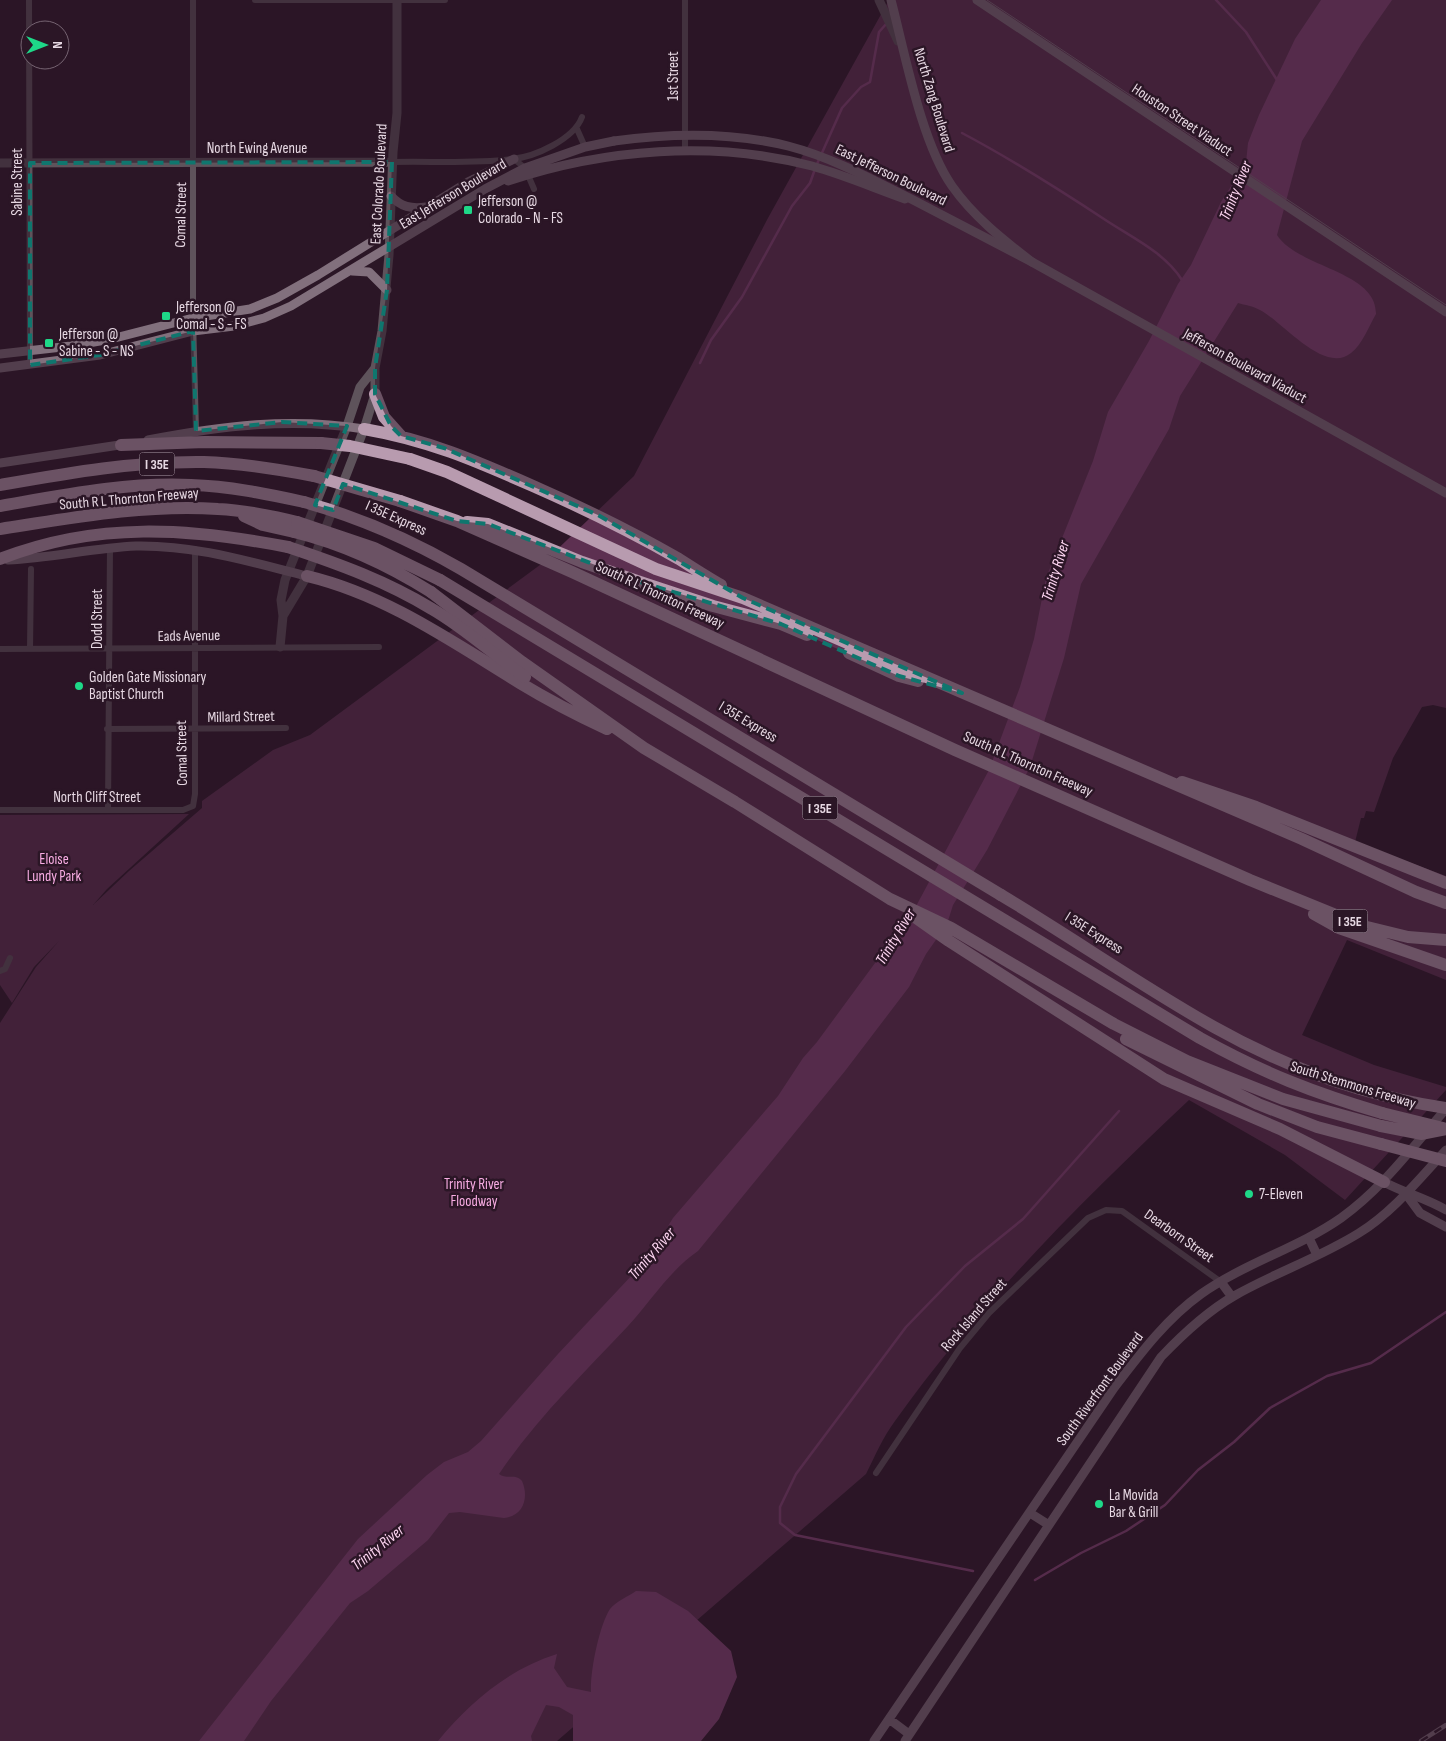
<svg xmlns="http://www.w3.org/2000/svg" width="1446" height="1741" font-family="'Sofia Sans Condensed',sans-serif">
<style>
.green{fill:#5d3051}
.water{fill:#884678}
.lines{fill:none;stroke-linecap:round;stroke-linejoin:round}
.stream{stroke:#884678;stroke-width:2.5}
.minor{stroke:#5e535b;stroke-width:6}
.tertiary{stroke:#5e535b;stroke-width:9}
.secondary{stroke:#82707d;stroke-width:9}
.motorway{stroke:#b89baf;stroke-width:12}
.tram{stroke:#806d7b;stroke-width:1}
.rail-casing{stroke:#806d7b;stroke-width:4.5}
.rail{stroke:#2b1626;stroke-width:2.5;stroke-dasharray:8;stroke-linecap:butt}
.secondary-bridge{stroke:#82707d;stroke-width:9}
.motorway-bridge{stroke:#b89baf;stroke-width:12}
.marked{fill:none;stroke:#0f766e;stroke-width:4;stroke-dasharray:10 6;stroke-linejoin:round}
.poi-dot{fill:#1ed888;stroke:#2b1626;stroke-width:2}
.labels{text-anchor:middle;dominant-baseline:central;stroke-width:5;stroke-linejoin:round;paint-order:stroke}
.shield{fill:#2b1626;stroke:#af9eaa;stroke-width:1}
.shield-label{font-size:14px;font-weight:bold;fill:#e7d8e3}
.street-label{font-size:15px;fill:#e7d8e3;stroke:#2b1626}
.poi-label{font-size:15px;fill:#e7d8e3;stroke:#2b1626;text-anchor:start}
.park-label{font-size:15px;fill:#f8ace3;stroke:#2b1626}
.water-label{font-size:16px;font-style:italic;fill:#fdd5f1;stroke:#2b1626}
</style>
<rect width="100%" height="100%" fill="#2b1626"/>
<path class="green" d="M889,0H1446V708L1433,705L1422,707L1393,758L1374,812L1366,811L1364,818H1361L1355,842L1446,876V980L1347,940L1302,1035L1374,1065L1446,1087V1090L1345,1200L1285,1155L1189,1100C1084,1199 979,1303 895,1421C883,1437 875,1456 866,1474L557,1741H0V1023L36,967L59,941L34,967L12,1003L0,985V815L189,814L107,889L93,905L129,871L202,808V801L273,750L310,735L544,562L634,476L768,218Z"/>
<path class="water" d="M1321,0H1392L1362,43L1302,141L1277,235C1298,268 1377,271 1376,314C1369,326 1362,345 1351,353C1324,375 1282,321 1260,310C1253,306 1245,305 1238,303L1180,396L1169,429L1081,584L1064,658L1030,767L987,850L953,905L947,924L926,954L909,987L845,1071L698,1251C670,1270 651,1301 628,1326C583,1374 536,1419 499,1474C506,1480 516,1473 522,1481C529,1497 524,1516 504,1518L460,1512L449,1513L428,1540L368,1591L350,1603L271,1701L244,1741H199L358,1539L427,1475L444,1462L468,1452L481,1441L558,1354L649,1257L673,1218L778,1096L803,1058L817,1042L914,910L989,770L1020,687L1034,639L1046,578L1093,461L1108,412L1149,341L1178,284L1191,265L1221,202L1246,163L1248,143L1259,115L1295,39Z
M636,1591L656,1592L688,1611L731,1651L737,1677L719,1719L701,1741H573V1715L559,1707L546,1705L531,1736L532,1741H438C470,1702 509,1669 557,1654L554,1668L567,1687L591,1692C590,1672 599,1626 610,1609C615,1602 629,1596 636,1591Z"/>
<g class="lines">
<path class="stream" d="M1216,0L1246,32L1277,80
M870,82L879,32L887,23
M962,133C1013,160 1060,190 1107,221C1133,238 1165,253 1182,280
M817,164L842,108L861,87L870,82
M700,363L711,340L742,297L792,206L810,183L815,169
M973,1571L795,1535L780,1523V1507L796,1474L906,1327L965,1266L1023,1219L1119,1111
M1035,1580L1081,1553L1126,1531L1165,1505L1198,1470L1234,1442L1270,1408L1327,1376L1371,1363L1446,1312"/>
<path class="minor" d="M29,0L30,365
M193,0V318L196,431
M255,0H445
M577,129L585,147
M685,152V0
M514,159L525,168L534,189
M392,162C432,161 473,164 512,159C535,157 574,139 582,117
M0,649L379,647
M30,649L31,569
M107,729L286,728
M0,810H183L193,806L195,794V549
M108,810L110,548
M0,971L5,969L10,958
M876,1473L960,1348L989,1313L1088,1218L1106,1210L1122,1211L1221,1282"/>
<path class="tertiary" d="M879,0L898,41
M0,163L392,162
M283,616L307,576L364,429L375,394V368L382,331L389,255L393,152L397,113V0
M280,647L283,616L281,600L285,580L347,426L360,387L375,368"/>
<path class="secondary" d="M891,0C905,53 921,142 952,186C973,216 1002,239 1032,262L1446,493
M977,0L1446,312
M508,181C604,149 713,140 812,166C844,175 874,188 905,199
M391,196C401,207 411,209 426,207
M352,271L369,272L387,290
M0,354L71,346L111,339L193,318L250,309L277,298L318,275L468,182L514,159
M0,368L100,355L193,331L234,326L264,318L291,306L485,189L525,168L585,147L614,141
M148,440C221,426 291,417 364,429
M0,463L126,444
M8,560C51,558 93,548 136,546C196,545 250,562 307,576
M1384,1182C1404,1193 1426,1198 1446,1210
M1406,1194L1420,1213L1446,1227
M1309,1238L1317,1255
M1221,1282L1232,1297
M1030,1513L1049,1525
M889,1719L909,1734
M874,1741L1114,1388C1140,1354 1166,1319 1201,1294C1245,1263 1298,1248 1341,1218C1384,1187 1412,1147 1446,1109
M905,1741L1161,1357C1182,1335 1206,1312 1234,1296C1274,1273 1319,1258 1359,1233C1393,1212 1419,1179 1446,1150"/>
<path class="motorway" d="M375,394L384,417L401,436
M364,429C428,440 474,460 533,486C583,508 632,532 679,559C693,568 707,577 721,585
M121,445L205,442L321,443
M410,459L447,472L656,569L743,598L1302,839L1416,892L1446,903
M0,485C68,473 135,461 204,462C241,463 277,469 314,476
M400,501L457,521L572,572L955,750L1250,880L1363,926L1408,937L1446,940
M0,506C63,495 127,482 191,485C229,486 267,494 304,502
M244,516L263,525L294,532
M467,522L488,524L582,562L640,582L713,606L781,624L807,635
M0,529C71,518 145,504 218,509C244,510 272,516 297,522
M0,559C97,521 189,528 288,547
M307,576C386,595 451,641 520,683C548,700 577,715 607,729
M440,580L1200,1038C1263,1073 1314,1093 1382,1113
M431,592L522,662L644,748L735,802L890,899L951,928L1114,1024L1187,1061L1283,1099L1381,1126
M849,653L899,676L918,681
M1182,782L1256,807L1446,883
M1001,895C1073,938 1141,986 1214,1027C1285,1067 1365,1096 1446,1108
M1314,914L1339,928L1446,965
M915,917L949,941L1164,1079L1280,1129L1384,1182
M1126,1039L1258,1104L1317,1127L1381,1144"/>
<path class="tram" d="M987,0L1446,305"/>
<defs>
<path id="rail" d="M1421,1741L1446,1725"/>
</defs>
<use href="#rail" class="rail-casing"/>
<use href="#rail" class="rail"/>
<path class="secondary-bridge" d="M614,141C672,133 731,132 788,146C834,158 875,181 917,202C955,222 993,242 1032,262"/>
<path class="motorway-bridge" d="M321,443L350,446L410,459
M314,476L400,501
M304,502C361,518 411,540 461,569L1001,895
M297,522L374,548L440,580
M294,532C343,544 388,565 431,592
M288,547C339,564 386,581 432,609C465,628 494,655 525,677
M1382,1113L1443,1128
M1381,1126L1422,1134L1446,1129
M1381,1144L1446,1161"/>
</g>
<path d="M0 0H1446V1741H0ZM392,162L387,290L375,368V394L391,426L401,436L444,448L598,515L743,598L962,693L899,676L781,624L640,582L488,524L457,521L343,484L333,510L315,505L347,426L282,422L196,431L193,331L100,355L30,365V163Z" fill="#2b1626" fill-opacity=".55" fill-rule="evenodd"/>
<path class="marked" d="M392,162L387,290L375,368V394L391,426L401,436L444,448L598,515L743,598L962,693L899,676L781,624L640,582L488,524L457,521L343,484L333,510L315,505L347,426L282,422L196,431L193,331L100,355L30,365V163Z"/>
<g class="poi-dot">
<rect x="463" y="205" width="10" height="10" rx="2.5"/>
<rect x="161" y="311" width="10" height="10" rx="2.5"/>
<rect x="44" y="338" width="10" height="10" rx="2.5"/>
<circle cx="79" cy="686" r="5"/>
<circle cx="1249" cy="1194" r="5"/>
<circle cx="1099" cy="1504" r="5"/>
</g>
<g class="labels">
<g class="shield">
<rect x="139.5" y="452.5" width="35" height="23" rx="4"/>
<rect x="802.5" y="796.5" width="35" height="23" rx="4"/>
<rect x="1332.5" y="909.5" width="35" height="23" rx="4"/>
</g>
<g class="shield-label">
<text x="157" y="464">I 35E</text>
<text x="820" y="808">I 35E</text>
<text x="1350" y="921">I 35E</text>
</g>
<g class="street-label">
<text transform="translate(673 76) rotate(-90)">1st Street</text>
<text transform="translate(934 100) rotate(73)">North Zang Boulevard</text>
<text transform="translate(1182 120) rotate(34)">Houston Street Viaduct</text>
<text x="257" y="148">North Ewing Avenue</text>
<text transform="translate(891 175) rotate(26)">East Jefferson Boulevard</text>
<text transform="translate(17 182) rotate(-90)">Sabine Street</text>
<text transform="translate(379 184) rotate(-87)">East Colorado Boulevard</text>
<text transform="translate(453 194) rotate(-31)">East Jefferson Boulevard</text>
<text transform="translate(181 215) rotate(-89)">Comal Street</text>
<text transform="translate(1245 366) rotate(29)">Jefferson Boulevard Viaduct</text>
<text transform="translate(129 499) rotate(-5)">South R L Thornton Freeway</text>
<text transform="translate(396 518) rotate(24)">I 35E Express</text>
<text transform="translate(660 595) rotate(25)">South R L Thornton Freeway</text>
<text transform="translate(97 619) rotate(-90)">Dodd Street</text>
<text transform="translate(189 636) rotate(-1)">Eads Avenue</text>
<text transform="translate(241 717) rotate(-1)">Millard Street</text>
<text transform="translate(748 722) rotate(31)">I 35E Express</text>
<text transform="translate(182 753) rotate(-91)">Comal Street</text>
<text transform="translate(1028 764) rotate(24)">South R L Thornton Freeway</text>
<text x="97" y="797">North Cliff Street</text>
<text transform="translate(1094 933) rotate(32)">I 35E Express</text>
<text transform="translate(1353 1085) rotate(17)">South Stemmons Freeway</text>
<text transform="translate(1179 1236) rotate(35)">Dearborn Street</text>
<text transform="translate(974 1315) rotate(-49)">Rock Island Street</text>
<text transform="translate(1100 1389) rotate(-54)">South Riverfront Boulevard</text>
</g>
<g class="poi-label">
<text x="478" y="201">Jefferson @<tspan x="478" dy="17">Colorado - N - FS</tspan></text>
<text x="176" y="307">Jefferson @<tspan x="176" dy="17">Comal - S - FS</tspan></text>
<text x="59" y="334">Jefferson @<tspan x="59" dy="17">Sabine - S - NS</tspan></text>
<text x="89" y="677">Golden Gate Missionary<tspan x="89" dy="17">Baptist Church</tspan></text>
<text x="1259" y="1194">7-Eleven</text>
<text x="1109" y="1495">La Movida<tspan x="1109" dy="17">Bar &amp; Grill</tspan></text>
</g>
<g class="park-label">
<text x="54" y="859">Eloise<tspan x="54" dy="17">Lundy Park</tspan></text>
<text x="474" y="1184">Trinity River<tspan x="474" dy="17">Floodway</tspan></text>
</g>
<g class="water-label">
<text transform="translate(1236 191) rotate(-68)">Trinity River</text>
<text transform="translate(1056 571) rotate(-73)">Trinity River</text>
<text transform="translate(896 937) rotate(-59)">Trinity River</text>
<text transform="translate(652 1254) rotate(-49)">Trinity River</text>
<text transform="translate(378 1548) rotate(-39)">Trinity River</text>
</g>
</g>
<g transform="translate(45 45) rotate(90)"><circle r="24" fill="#2b1626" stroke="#766472"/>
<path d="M0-4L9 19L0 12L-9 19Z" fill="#1ed888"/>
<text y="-8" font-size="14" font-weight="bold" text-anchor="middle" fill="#e7d8e3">N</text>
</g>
</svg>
